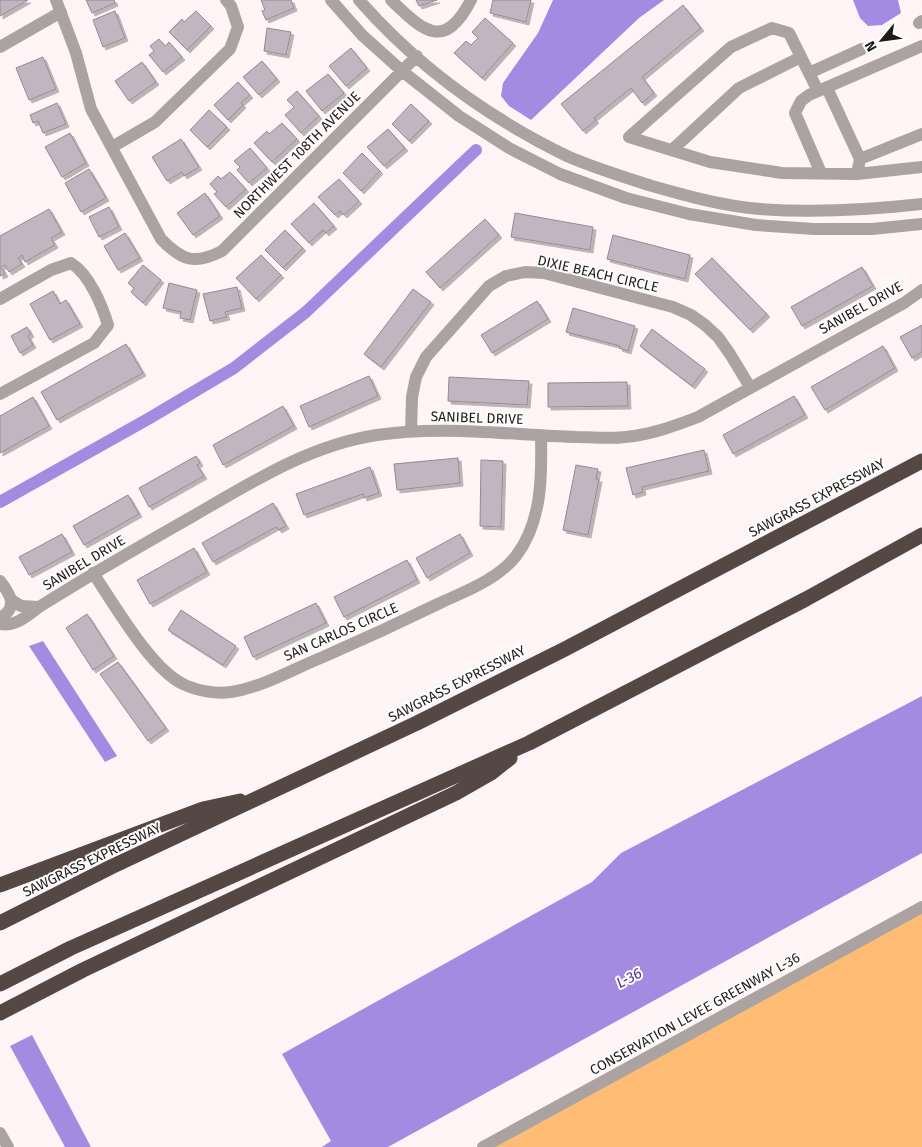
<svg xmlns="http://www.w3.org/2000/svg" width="922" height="1147" font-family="'Fira Sans',sans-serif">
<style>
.green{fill:#febc75}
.water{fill:#a58ae1}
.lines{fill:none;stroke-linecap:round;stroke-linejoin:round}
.canal{stroke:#a58ae1;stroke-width:12}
.building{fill:#c1b5c0;stroke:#948993;filter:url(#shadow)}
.minor{stroke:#aba3a1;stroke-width:12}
.highway{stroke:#554744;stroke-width:15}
.labels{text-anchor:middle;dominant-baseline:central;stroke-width:4;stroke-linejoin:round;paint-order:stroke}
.street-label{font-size:14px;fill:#201a1b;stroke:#fff}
.water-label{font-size:15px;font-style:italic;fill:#562e94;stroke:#fff}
</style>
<defs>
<filter id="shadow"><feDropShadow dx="3" dy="3" stdDeviation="0" flood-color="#0004"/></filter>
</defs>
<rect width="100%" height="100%" fill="#fff4f6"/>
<path class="green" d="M922,907V1147H483Z"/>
<path class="water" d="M553,0H664L639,18L531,120L509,106L501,96L503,83L538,33Z
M853,0H898L901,13L882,25L868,26L860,18Z
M43,641L117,756L105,762L29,646Z
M922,696V853L388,1147H322L331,1141L282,1054L592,882L621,853Z
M32,1035L91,1147H65L10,1046Z"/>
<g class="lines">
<path class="canal" d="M0,502L148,419L234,368L306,312L476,150"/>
</g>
<path class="building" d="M0,0H28L0,16Z
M86,0H114L115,3L92,13Z
M261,0H291L294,8L266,20L262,11L265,10Z
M416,0H437L419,6Z
M493,0H531L526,22L490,13Z
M683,5L701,28L642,77L654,93L642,103L631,88L594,118L596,120L583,131L561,104Z
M115,11L125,38L103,47L93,20Z
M196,11L211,26L187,50L169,32L182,19L184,22Z
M485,18L513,43L482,78L454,53L466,41L471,45L478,38L472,32Z
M267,28L291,32L286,55L264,51Z
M159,39L165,46L169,42L182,57L163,72L149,55L154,51L150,46Z
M351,48L367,68L346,86L329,66Z
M43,57L56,89L29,100L16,68Z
M262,61L277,79L259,95L243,77Z
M142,62L156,82L129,101L115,81Z
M328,74L344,93L322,111L306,91Z
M238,82L250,95L241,103L243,105L228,120L214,105Z
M297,91L319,116L301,133L285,115L294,107L287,100Z
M57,103L66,124L43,133L38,121L33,123L30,115Z
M411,104L429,121L409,141L392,124Z
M209,110L227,127L207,147L190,130Z
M282,123L297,139L272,162L254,143L267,131L269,134Z
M388,129L405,148L384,166L367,147Z
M70,133L86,163L62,177L45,147Z
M181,139L199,167L184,176L182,172L167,181L152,157Z
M250,148L267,168L249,183L237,170L240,167L234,161Z
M362,153L380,171L361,191L343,173Z
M89,169L106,198L81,212L65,183Z
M230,172L246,189L226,207L214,194L217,192L210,184L218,176L221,179Z
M339,179L359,201L344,215L340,211L335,215L318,197Z
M205,193L220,216L193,235L177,213Z
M314,203L334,226L326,233L323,230L309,243L291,224Z
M109,207L119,227L99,237L89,217Z
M49,209L62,232L51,238L55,245L25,262L22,255L18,258L22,264L9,272L5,265L1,267L5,274L0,276V236Z
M515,213L593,227L590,250L511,237Z
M485,219L499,235L440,288L426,272Z
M285,230L303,248L283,268L265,250Z
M125,233L140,258L118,270L104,246Z
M613,235L690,255L685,279L607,259Z
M261,255L281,275L256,299L236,278Z
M712,258L767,314L750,330L695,274Z
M143,265L161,280L143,303L131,292L134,288L128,283Z
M862,267L873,286L802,326L791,307Z
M169,283L197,290L190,320L180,318L181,312L163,308Z
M237,287L242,308L225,312L227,317L210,321L203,294Z
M413,289L431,302L381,367L364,354Z
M53,291L60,304L66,300L80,324L50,340L30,304Z
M537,301L548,319L492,353L481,335Z
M573,308L635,326L628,351L619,348L620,346L566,332Z
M922,325V352L912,358L900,337Z
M27,327L31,334L28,336L33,345L20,353L11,336Z
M652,329L705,369L692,386L640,346Z
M126,344L143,373L57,420L41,392Z
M883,346L895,368L825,410L811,387Z
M369,376L378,396L309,427L300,406Z
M449,377L529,381L527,405L448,401Z
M627,382L628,406L548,407V383Z
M794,396L805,415L733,454L723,435Z
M33,397L49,426L0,453V416Z
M283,406L294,426L223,465L213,445Z
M704,450L709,471L642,487L643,492L633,495L626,468Z
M196,456L200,463L197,465L204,476L149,507L139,488Z
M458,458L460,483L397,490L394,464Z
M481,460L503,461L501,527L480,526Z
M576,465L598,469L596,479H599L588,535L563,530Z
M370,467L379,493L364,498L363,494L304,515L296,494Z
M128,495L139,514L84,545L73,526Z
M273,503L286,526L279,530L276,527L213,562L202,543Z
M62,534L72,552L29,575L19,557Z
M460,534L470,553L427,578L416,558Z
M194,548L207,572L150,604L137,580Z
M407,560L417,580L344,617L334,597Z
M316,603L326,623L253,657L244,637Z
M181,610L236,646L223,665L168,630Z
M87,614L114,656L93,670L66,628Z
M118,662L166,728L148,741L100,674Z"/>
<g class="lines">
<path class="minor" d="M56,0L76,53L91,109L161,239C182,261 195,265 222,251L417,56
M331,0L362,35L402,71L459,116L509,148L560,174L626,198L689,214L756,225L814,229H872L922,224
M359,0C416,65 489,118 567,156C594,168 624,177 652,186C687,196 723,206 760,209C814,213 868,210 922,204
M391,0C423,31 444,52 471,0
M919,23L922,21
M0,47L61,12
M809,73L862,49
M827,88L860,159L857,174
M629,137L710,162L782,173L857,174L922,167
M629,137L731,47L772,28L789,33L818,91
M112,147L155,122L230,49L238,27L231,6L226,0
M672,150L739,88L801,57
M860,159L922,134
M821,173L795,113L801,101L809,95L922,46
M0,299L51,270L71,263C89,274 102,305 108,325L94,343L0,394
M411,432L412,397L416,377L426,357L489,286L506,276L525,272L544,273L650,301L673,307L691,315L705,325L718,337L730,354L750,387
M93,573C114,604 151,669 183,684C197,691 216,694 231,692C263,687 293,669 323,657C362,640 401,622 440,603C466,591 498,579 516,556C542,522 542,476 541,436
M0,581C10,594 19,607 0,618
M39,607C90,575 142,545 195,515C252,482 310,445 377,435C443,425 510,435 577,437C593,437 610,439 626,437C651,435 674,426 698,417L904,303L922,290
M0,624C15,627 27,616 39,607L21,606L11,600
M0,1133L8,1147
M483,1147L922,907"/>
<path class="highway" d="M0,885L203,809L240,801
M0,923L111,867L417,723L565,649L922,461
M0,984L71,948L529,743L806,599L922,535
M0,1013L83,970L456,793L491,773L510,758"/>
</g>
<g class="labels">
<g class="street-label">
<text transform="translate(297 155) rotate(-45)">NORTHWEST 108TH AVENUE</text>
<text transform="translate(598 274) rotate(13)">DIXIE BEACH CIRCLE</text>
<text transform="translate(861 308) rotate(-29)">SANIBEL DRIVE</text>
<text transform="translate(477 418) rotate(2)">SANIBEL DRIVE</text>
<text transform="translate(817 498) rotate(-28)">SAWGRASS EXPRESSWAY</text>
<text transform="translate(84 563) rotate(-31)">SANIBEL DRIVE</text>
<text transform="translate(341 632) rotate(-24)">SAN CARLOS CIRCLE</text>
<text transform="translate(457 684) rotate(-27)">SAWGRASS EXPRESSWAY</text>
<text transform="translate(92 860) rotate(-26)">SAWGRASS EXPRESSWAY</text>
<text transform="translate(695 1014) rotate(-29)">CONSERVATION LEVEE GREENWAY L-36</text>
</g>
<g class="water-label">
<text transform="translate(629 978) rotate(-28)">L-36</text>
</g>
</g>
<g transform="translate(882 40) rotate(241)" stroke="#ffffff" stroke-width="4" paint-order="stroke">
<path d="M0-4L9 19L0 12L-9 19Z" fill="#201a1b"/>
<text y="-8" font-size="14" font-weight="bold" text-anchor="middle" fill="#201a1b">N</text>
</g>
</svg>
